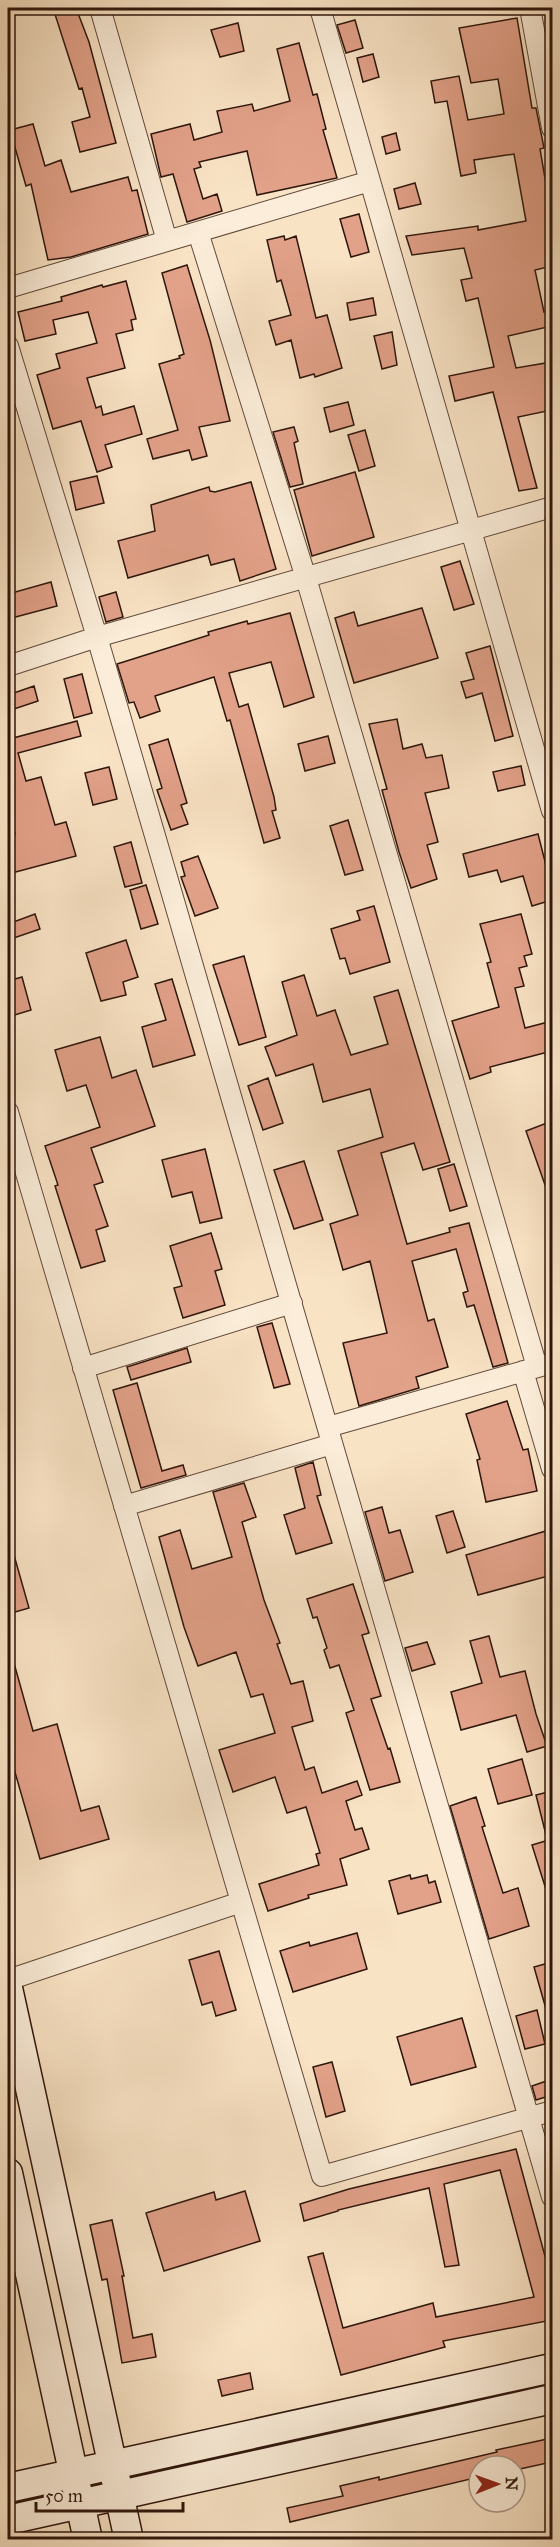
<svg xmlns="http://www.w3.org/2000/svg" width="560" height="2547" font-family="'IM FELL Great Primer',serif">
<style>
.building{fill:#e2a189;stroke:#2e160c;stroke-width:1.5}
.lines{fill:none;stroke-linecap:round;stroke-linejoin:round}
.street-casing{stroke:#61493a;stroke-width:22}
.secondary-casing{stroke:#2e160c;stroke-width:31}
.street{stroke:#fbedd9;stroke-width:20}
.secondary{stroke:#fbedd9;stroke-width:28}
</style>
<rect width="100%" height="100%" fill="#f9e3c5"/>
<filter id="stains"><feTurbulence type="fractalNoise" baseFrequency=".00333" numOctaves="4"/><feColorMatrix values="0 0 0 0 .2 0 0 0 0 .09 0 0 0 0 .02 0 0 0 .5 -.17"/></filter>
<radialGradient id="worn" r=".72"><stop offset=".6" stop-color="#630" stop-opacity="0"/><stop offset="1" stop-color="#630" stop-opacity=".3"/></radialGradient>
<path class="building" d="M53,8H76L89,42L116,143L80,152L72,122L90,117L82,88L79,89Z
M517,18L532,108H536L544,148L540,149L552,219V266L535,270L544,312L552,310V326L508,336L516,368L552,362V410L518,417L537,488L519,491L493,392L455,401L449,376L494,367L478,298L466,301L461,280L472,278L464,248L412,255L406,236L478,226V230L526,221L514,154L474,160L476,173L461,176L447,101L435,103L431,81L459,76L468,120L504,114L498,79L471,83L459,28Z
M355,20L363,48L346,53L337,25Z
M238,23L244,51L220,57L211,30Z
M299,43L313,95L317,94L326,129L323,130L337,178L257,195L247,151L199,162L201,167L194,169L203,199L217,194L222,211L187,222L173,174L161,177L151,134L190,124L194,140L222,132L217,111L252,104L254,111L290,101L277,49Z
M373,54L379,77L363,82L357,58Z
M33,124L45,166L61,160L71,192L128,177L132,191L137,190L148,234L71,257L48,260L31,184L26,186L10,130Z
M396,133L400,150L386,154L382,137Z
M415,183L421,204L399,209L394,189Z
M359,214L369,252L351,257L340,219Z
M284,236L285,240L296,236L316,318L327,315L342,368L315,377L314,374L300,378L291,340L276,345L269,321L291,315L281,280L277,282L267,240Z
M187,265L210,340L230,421L199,427L207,456L192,460L189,450L153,459L147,439L178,430L159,364L180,358L179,356L184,354L162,273Z
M126,281L136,319L131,320L133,330L116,334L125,368L87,378L96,408L101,406L103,415L134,406L142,434L105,445L112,467L97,472L81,421L53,429L37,375L60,368L56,354L97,343L88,312L53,320L56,334L25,341L18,312L62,301L61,297L102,285L103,287Z
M373,298L376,315L350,320L347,303Z
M392,332L397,365L382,369L374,336Z
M348,402L354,425L330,432L324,408Z
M294,427L298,441L294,443L303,484L290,487L273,432Z
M365,430L375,466L359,471L348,435Z
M355,472L374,537L312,556L294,490Z
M97,476L104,503L76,510L70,482Z
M251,482L276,569L240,581L234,559L211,565L208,555L128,578L118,541L155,531L151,505L209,487L210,491L215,492Z
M460,561L474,604L454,610L441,567Z
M51,582L57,606L8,619V594Z
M116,592L123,617L106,622L99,597Z
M422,608L438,658L354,683L335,618L354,612L358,626Z
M290,613L314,697L284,707L271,662L229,673L239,707L248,704L274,797L276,810L272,811L280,838L264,843L230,720L227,721L214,677L155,696L160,711L140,718L134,702L129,703L117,664L209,635L208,632L247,621L248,624Z
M490,646L513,736L495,741L482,693L466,698L461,682L474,679L466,653Z
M82,674L92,713L74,718L64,679Z
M34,686L38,701L8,711V695Z
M397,719L403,749L422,744L426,758L442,755L449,788L425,793L438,842L427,845L437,879L411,888L399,852L382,790L387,789L369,724Z
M77,721L81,736L18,753L26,781L41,777L55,825L66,822L76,856L8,874V836L15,834L8,807V732H11L13,738Z
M328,736L335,763L305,771L298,744Z
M168,739L187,803L181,805L188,824L171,830L157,790L162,788L149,745Z
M521,766L525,785L498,791L493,772Z
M109,767L117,799L93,805L85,773Z
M348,820L363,870L345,875L330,826Z
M538,834L550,881L552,880V900L532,906L523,876L501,882L497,870L469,877L463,854Z
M131,842L142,883L125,887L114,847Z
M198,856L218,908L195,916L181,877L185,876L181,862Z
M146,885L158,924L141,929L130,890Z
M374,906L390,962L350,974L345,958L340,959L331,929L360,920L357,911Z
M35,914L40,929L8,940V924Z
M521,914L532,954L524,956L527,966L519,968L524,986L515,988L525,1028L552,1021V1051L490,1067L491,1072L470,1079L452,1021L499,1007L487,963L491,962L480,924Z
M126,940L138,977L123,982L126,995L101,1001L86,953Z
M244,956L266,1037L239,1045L213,965Z
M304,975L317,1016L335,1010L351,1055L388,1044L374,997L398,990L450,1162L423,1170L414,1143L381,1153L407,1244L450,1232L449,1228L469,1223L508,1363L493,1367L474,1305L467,1307L463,1293L468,1291L456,1249L412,1261L428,1321L434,1319L448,1367L416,1377L419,1388L359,1406L343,1343L387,1333L370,1261L343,1270L330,1224L358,1215L338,1151L383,1137L370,1089L323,1102L313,1064L276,1076L265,1047L297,1035L282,982Z
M22,977L31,1010L8,1017V981Z
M172,979L195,1055L153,1067L142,1027L166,1020L155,984Z
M100,1037L112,1078L136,1070L155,1126L91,1148L103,1182L94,1185L108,1226L96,1230L105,1261L81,1268L55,1186L58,1185L45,1146L100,1127L86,1085L67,1091L55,1050Z
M268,1078L283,1123L263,1130L248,1086Z
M552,1121V1198L550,1199L526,1131Z
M205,1149L222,1218L200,1223L192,1192L172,1197L162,1160Z
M304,1161L323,1220L294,1229L274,1170Z
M454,1164L467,1206L450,1211L438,1169Z
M211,1233L222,1269L215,1271L225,1305L183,1318L174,1288L182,1286L170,1246Z
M272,1323L290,1384L274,1388L257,1327Z
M187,1348L191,1362L131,1380L127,1367Z
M137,1383L162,1471L183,1465L186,1475L141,1488L113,1390Z
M507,1401L523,1450L528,1449L537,1491L486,1502L477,1460L480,1459L466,1414Z
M313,1462L321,1495L317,1496L332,1543L296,1554L284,1515L305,1508L295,1468Z
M244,1483L256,1517L242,1522L264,1600L280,1643L277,1644L291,1684L303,1681L313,1721L292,1727L305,1770L314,1767L322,1793L357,1781L362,1795L346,1801L355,1830L362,1828L369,1849L340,1859L347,1885L308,1895L309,1898L268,1911L259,1884L319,1865L316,1854L320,1853L306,1807L287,1813L275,1777L233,1792L219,1750L275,1733L263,1694L251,1697L236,1652L198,1666L184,1627L159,1537L180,1530L192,1569L232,1557L213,1492Z
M382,1507L389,1533L400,1530L413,1572L385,1581L365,1512Z
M453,1511L465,1547L447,1553L436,1516Z
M549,1530L552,1543V1575L478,1595L466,1555Z
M12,1548L29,1608L8,1614V1549Z
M353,1584L369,1633L362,1635L381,1696L371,1699L388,1749L390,1748L400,1782L370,1790L346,1713L354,1710L339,1665L330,1668L324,1650L327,1648L317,1617L313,1618L307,1599Z
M489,1636L500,1677L525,1671L536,1714L547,1746L527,1752L516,1715L461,1730L451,1692L482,1683L470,1641Z
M427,1642L435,1664L412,1671L405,1648Z
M8,1656H12L33,1731L57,1724L81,1811L99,1806L109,1839L40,1859L8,1748Z
M522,1759L532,1795L498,1804L488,1769Z
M552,1791V1839H547L536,1795Z
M476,1797L485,1826L482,1827L503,1893L518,1888L529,1926L489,1939L450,1806Z
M552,1839V1899H549L532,1845Z
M410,1875L411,1879L427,1875L429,1883L435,1881L441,1902L398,1914L389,1881Z
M357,1933L367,1969L293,1992L280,1951L309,1942L310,1946Z
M219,1951L236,2010L216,2016L212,2002L202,2005L189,1960Z
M552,1962V2015L548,2016L534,1967Z
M537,2010L545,2044L525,2049L516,2016Z
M462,2018L476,2067L411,2085L397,2037Z
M332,2062L345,2111L326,2117L313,2067Z
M552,2079V2095L536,2100L532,2086Z
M516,2149L552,2282V2320L443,2341L445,2347L341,2375L308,2257L323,2253L343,2328L433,2303L436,2317L534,2297L500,2170L444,2184L459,2265L445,2267L429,2188L338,2210V2211L304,2221L300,2204L349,2189Z
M245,2191L260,2241L164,2271L146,2213L214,2192L216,2200Z
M112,2220L124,2276H122L133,2338L152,2334L156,2357L122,2363L107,2279L102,2280L90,2225Z
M250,2373L253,2389L222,2396L218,2380Z
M552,2438V2462L515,2470V2466H479V2477L290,2522L287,2508L343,2496L340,2486L379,2477V2480L497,2452L496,2450Z"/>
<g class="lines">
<defs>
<path id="street" d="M100,8L167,241
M320,8L552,811
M530,8L552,128
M198,232L306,578L537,1367
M8,288L370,181
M8,346L97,637L552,2197
M8,666L97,637L552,507
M8,1112L322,2176L552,2111
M83,1368L292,1303
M523,1371L552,1469
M328,1427L552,1363
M124,1506L332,1444
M8,1980L241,1902"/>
<path id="secondary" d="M8,1988L129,2540
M8,2173L88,2540
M8,2488L552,2368
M8,2520L552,2399"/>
</defs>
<use href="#street" class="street-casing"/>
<use href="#secondary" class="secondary-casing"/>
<use href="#street" class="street"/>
<use href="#secondary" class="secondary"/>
</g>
<rect width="560" height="2547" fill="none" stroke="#f9e3c5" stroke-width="30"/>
<rect x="9" y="9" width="542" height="2529" fill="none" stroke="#2e160c" stroke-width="3"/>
<rect x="15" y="15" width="530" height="2517" fill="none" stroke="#2e160c" stroke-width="1.5"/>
<g transform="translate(497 2484) rotate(89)"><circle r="28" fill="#fbedd9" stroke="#a99787" stroke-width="1.5"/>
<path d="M0-4.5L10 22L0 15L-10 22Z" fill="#8f2418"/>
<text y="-9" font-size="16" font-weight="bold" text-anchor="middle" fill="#2e160c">N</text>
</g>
<path d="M36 2502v9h147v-9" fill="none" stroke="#2e160c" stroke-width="3"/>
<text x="45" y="2502" font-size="18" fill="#2e160c" stroke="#fbedd9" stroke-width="4.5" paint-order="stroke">50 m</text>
<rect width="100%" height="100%" filter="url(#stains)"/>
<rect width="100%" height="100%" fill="url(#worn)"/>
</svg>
